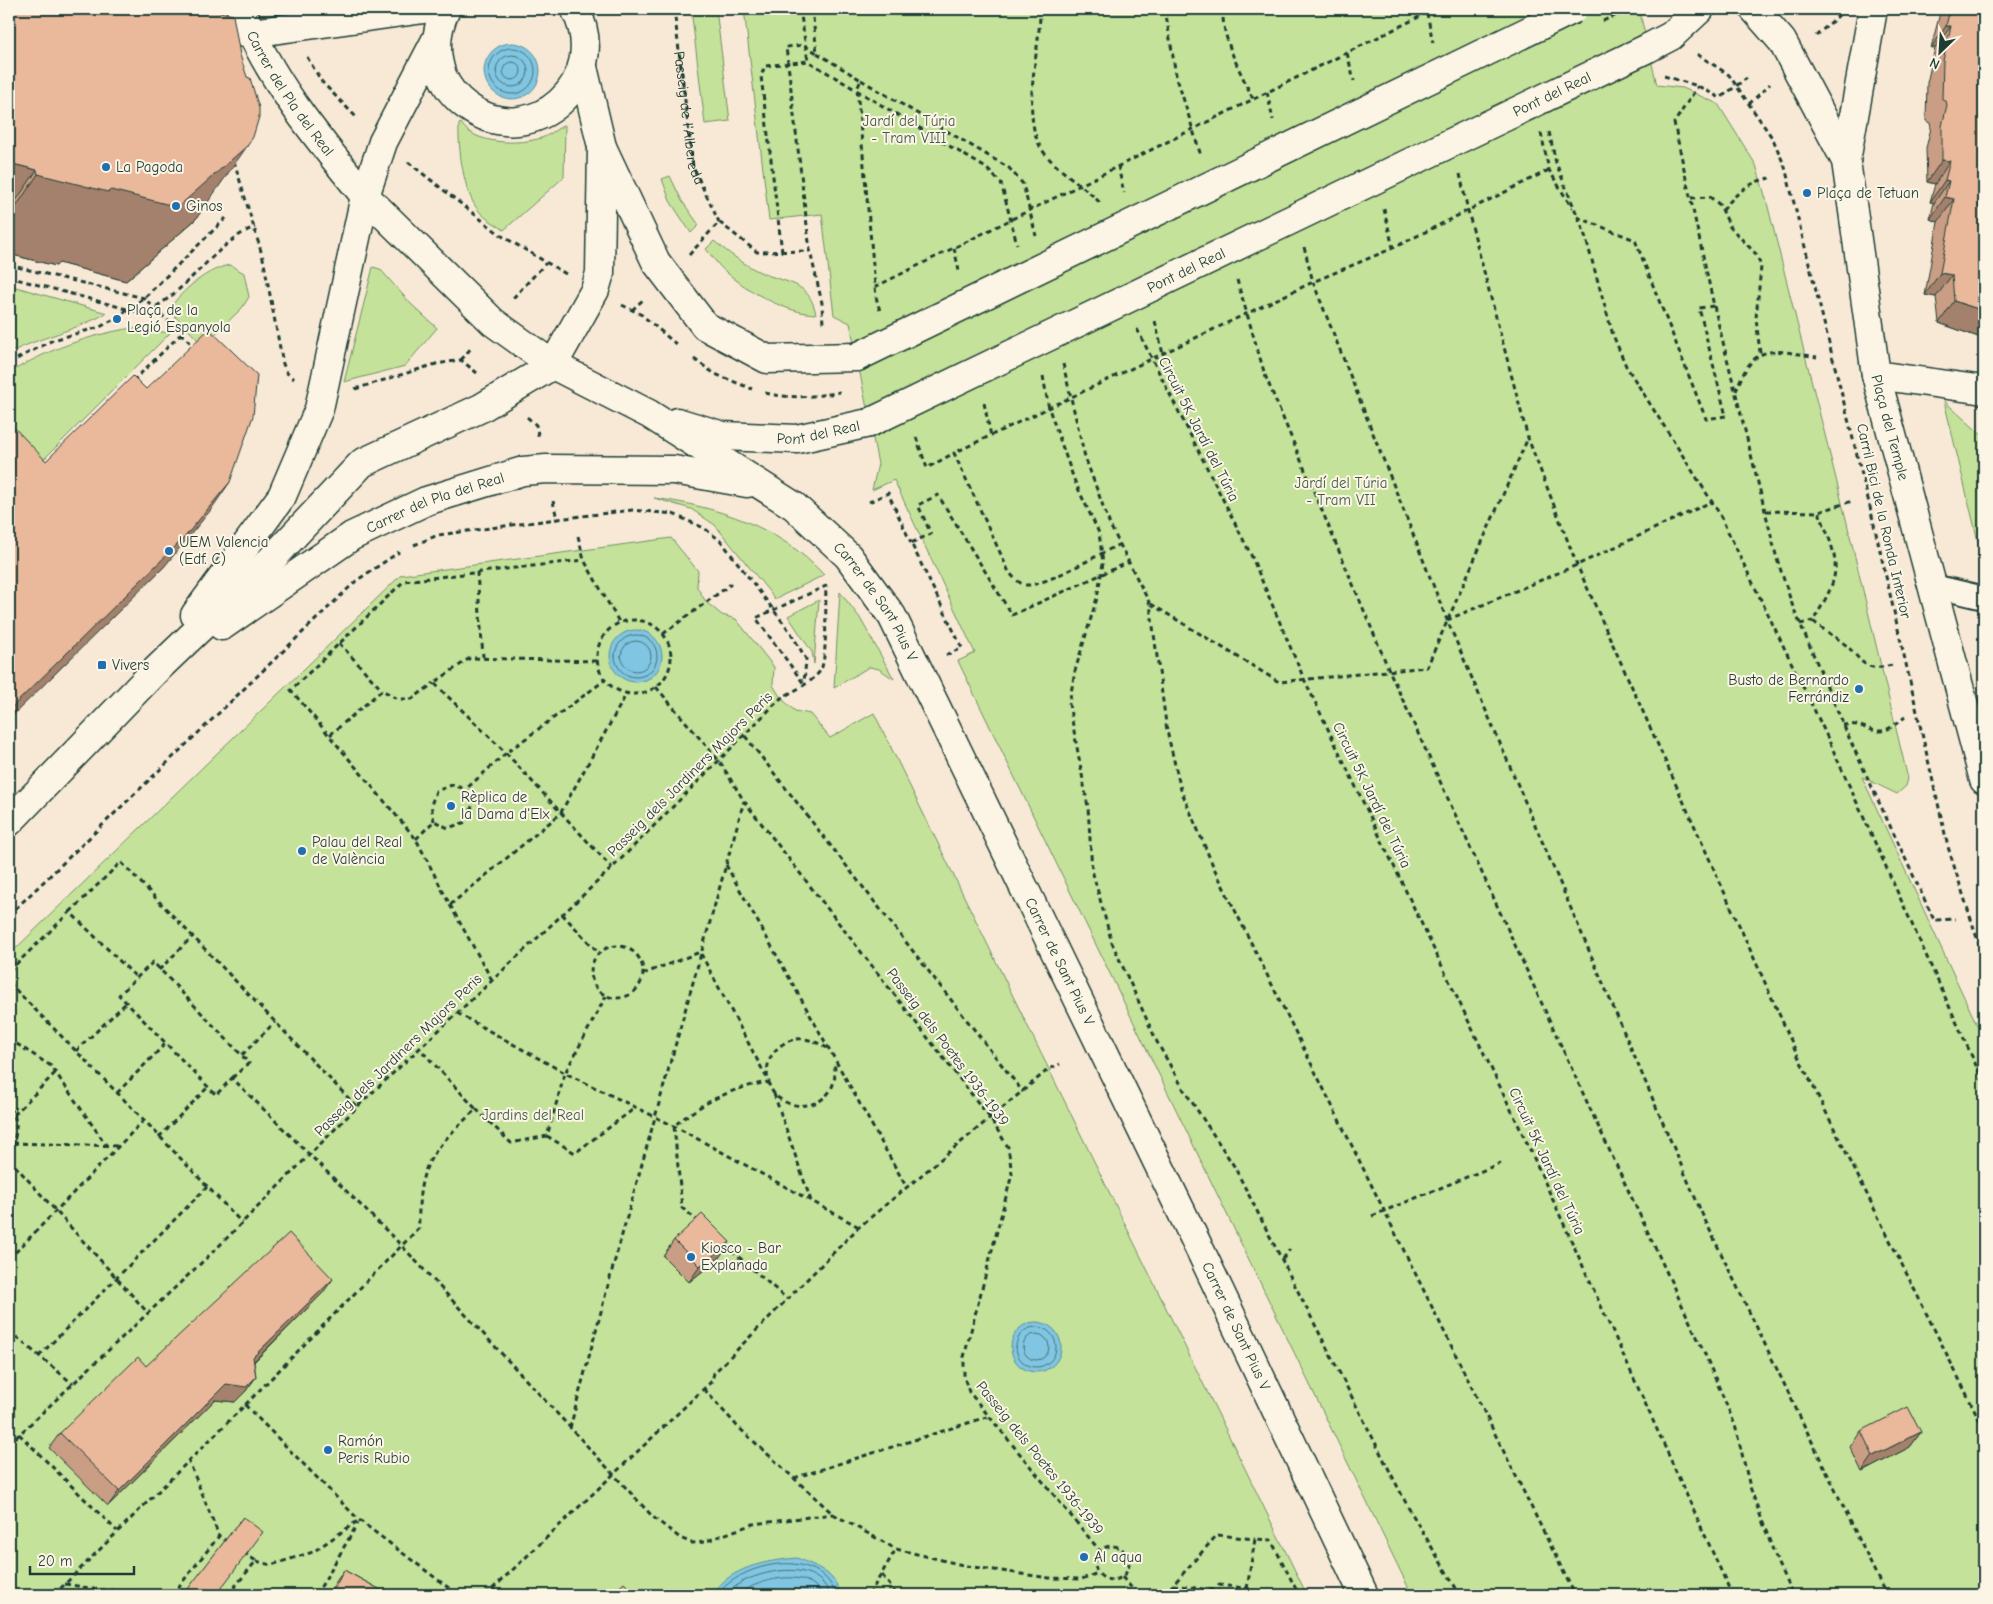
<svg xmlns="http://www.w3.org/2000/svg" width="1993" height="1604" font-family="'Comic Neue',sans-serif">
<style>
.green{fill:#c4e299;stroke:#729066}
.water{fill:#80c5e1;stroke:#598f9c}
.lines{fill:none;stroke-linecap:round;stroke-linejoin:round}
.shore{stroke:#467379;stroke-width:1}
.pedestrian-casing{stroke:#1f3d34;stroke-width:26}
.minor-casing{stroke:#1f3d34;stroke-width:31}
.secondary-casing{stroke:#1f3d34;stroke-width:31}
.primary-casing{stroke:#1f3d34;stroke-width:31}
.path{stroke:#1f3d34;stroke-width:3;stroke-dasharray:5 4;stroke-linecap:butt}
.pedestrian{stroke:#fcf5e5;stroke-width:22}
.minor{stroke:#fcf5e5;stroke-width:28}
.secondary{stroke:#fcf5e5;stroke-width:28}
.primary{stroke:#fcf5e5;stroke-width:28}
.primary-bridge-casing{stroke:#1f3d34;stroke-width:31;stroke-linecap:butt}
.path-bridge{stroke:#1f3d34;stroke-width:3;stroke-dasharray:5 4;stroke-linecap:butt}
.primary-bridge{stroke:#fcf5e5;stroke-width:28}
.wall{fill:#c99e85;stroke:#1f3d34}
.shaded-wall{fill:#a4816c;stroke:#1f3d34}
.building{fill:#eab89b;stroke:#1f3d34}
.poi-dot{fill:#1f6fb2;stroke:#fcf5e5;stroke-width:2}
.labels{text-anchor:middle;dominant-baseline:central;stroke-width:4;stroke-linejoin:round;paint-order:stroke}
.street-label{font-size:15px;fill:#1f3d34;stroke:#fcf5e5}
.park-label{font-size:15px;fill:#405e48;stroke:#fcf5e5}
.poi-label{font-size:15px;fill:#1f3d34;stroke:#fcf5e5;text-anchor:start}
</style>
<rect width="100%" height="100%" fill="#f8e9d6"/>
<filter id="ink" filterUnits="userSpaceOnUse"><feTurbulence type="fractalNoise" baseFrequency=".02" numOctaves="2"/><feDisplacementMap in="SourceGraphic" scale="10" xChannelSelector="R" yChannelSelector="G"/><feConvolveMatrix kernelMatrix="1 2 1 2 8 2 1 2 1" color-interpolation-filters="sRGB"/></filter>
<g filter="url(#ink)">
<path class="green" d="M691,9H716L730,121L705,124Z
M744,9H1639L1657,85L1683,88L1718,104L1756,165L1766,199L1846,519L1908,779L1906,786L1897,794L1862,777L1984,1040V1595H1412L958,661L975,653L894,480L872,490L878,464L850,323L834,315L822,214L769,220Z
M461,123C474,145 520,145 541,138C549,136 557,128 565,125L564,177L504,230C496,224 485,219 479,211C463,193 458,147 459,124Z
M670,176L682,201L699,225L691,233L670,201L662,179Z
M714,241C729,253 743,264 760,272C786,284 809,280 816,314C786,313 749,292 726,272C718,266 712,256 706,249Z
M230,265L244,273L249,297L242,308L207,342H200L169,310C180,291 209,268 230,265Z
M373,267L380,269L410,303L437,328L405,366L344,382Z
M9,285L107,313C77,330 40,337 9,353Z
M132,328L170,333L38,465L9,436V373C46,350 89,335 132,328Z
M1944,401L1984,437V566Z
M654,498C718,507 779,526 824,575L775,599L715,525L691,509Z
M671,538L698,571L697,587L706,602L722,615L736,619L774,667L773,685L781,698L795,711L810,714L830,738L874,713L1307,1595H9V955L401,575Z
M840,592L860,618L894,679L879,669L869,667L834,688Z
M819,600L814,664L812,652L788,616Z"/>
<path class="water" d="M484 71a28 28 0 1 1 56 0a28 28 0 1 1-56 0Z
M610 656a26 26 0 1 1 52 0a26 26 0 1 1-52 0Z
M1011 1347a25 25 0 1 1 50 0a25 25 0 1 1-50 0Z
M797,1558C818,1567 834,1572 841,1595H711C731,1567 764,1561 797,1558Z"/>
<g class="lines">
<path class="shore" d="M489 71a23 23 0 1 1 46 0a23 23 0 1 1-46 0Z
M496 71a16 16 0 1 1 32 0a16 16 0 1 1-32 0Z
M503 71a9 9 0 1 1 18 0a9 9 0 1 1-18 0Z
M615 656a21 21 0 1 1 42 0a21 21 0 1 1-42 0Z
M621 656a15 15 0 1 1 30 0a15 15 0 1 1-30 0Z
M1016 1347a20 20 0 1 1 40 0a20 20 0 1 1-40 0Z
M1023 1347a13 13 0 1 1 26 0a13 13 0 1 1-26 0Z
M717,1595C742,1561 820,1546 836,1595
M725,1595C731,1591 737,1584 744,1581C769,1569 818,1560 830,1595
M737,1595C756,1580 808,1565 822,1595"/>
<defs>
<path id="pedestrian" d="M1984,184L1977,215V224L1984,230
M1933,586L1984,598"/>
<g id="minor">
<path id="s2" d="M241,9C269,79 317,138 365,196"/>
<path d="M198,29L251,33L424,9"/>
<path d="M1876,375L1984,390"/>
</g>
<path id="secondary" d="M1846,161L1873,9"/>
<g id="primary">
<path d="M446,9C435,31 434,52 442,75C447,88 457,99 468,107C533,153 613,80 575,9"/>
<path id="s3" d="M1754,9L1782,41L1846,161L1876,375L1984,780"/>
<path d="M1648,48L1671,36L1700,9"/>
<path d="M583,67L602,147L656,262L705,326L767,359L857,357"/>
<path id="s4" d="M365,196L493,322L553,365L649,414L794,506L848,556L892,616L1202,1254L1364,1595"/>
<path id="s5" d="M677,422L723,436L797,439L869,423"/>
<path d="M195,615L282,496L319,409L365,196L383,142L436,40"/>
<path id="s6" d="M222,626L352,536L426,501L523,471L546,469L674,470L747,483"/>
<path d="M9,822L153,673L268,563L362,463L481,408L553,365L595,290L600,273L602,147"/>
</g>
</defs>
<use href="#pedestrian" class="pedestrian-casing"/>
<use href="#minor" class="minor-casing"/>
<use href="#secondary" class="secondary-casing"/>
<use href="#primary" class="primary-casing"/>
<g class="path">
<path id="s1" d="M674,9L693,167L719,222"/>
<path d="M800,9L808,61"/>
<path d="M812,9L817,53L804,45L786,47L810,251L822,303L823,325"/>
<path d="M1040,9C1041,51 1017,121 1046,155C1062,174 1084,185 1100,203"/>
<path d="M1165,9L1176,75L1201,156"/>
<path d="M1223,9C1221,39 1241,72 1253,99"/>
<path d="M1638,9L1644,14"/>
<path d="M1427,13L1433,43"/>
<path d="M1816,36L1839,15"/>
<path d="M817,53L861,80L857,89L876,297L880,311"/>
<path d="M1347,53L1354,81"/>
<path d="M1697,54L1729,75L1773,139L1785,167L1870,507L1948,847L1984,960"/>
<path d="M307,57L322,82L358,119"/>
<path d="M1664,76L1698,86L1720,98L1747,78"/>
<path d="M861,80L1009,168L1023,184L1036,236"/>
<path d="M1267,92L1273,120"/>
<path d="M1749,104L1770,84"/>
<path d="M1549,132L1556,163L1584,232L1613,335L1626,366L1719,513L1824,730L1984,1083"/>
<path d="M1541,133L1549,170L1572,208"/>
<path d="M234,161L263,258L283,364L287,373L294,379"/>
<path d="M408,162L502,236L566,274"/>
<path d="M1118,166L1124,193"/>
<path d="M1460,174L1468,211L1528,438L1577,565L1798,1056L1984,1429"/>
<path d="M1691,198L1710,197L1720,205L1730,227L1757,255L1761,267L1756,318L1760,353"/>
<path d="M1384,209L1393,248"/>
<path d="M1723,210C1736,193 1749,182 1770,178"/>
<path d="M1577,217L1635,240L1706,419L1726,416L1699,308L1714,306L1674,123L1698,86"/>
<path d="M1304,247L1313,282L1447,620L1703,1216L1886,1595"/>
<path d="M954,248L959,271"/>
<path d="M782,252L761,76L765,66L808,61L986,168L1001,183L1017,244"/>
<path d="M689,255L719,222L757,252L810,251"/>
<path d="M9,265L144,298L195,347"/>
<path d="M9,277L138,312C173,311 215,241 255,227"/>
<path d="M1237,280L1265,375L1389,670L1592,1113L1704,1352L1735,1425L1750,1487L1778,1564L1793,1595"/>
<path d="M875,287L1435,9"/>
<path d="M513,298L546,263"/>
<path d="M622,305L642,315L677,345"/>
<path d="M1714,306L1777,559L1793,607L1850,740L1934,920L1955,919"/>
<path d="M632,310L645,298"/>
<path d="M1155,321L1163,354"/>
<path d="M1137,329L1251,555L1304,679L1528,1145L1732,1595"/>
<path d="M694,359L715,374L752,389"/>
<path d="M461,360L472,347"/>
<path d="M9,363L53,340L100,327L116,318L144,298L226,218"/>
<path d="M1063,364L1085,457L1110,525L1150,604L1167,731L1181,790L1214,868L1575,1595"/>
<path d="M1043,376L1049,409L1075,482L1099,533L1103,563L1097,598L1075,671L1069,704L1088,807L1092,870L1112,943L1157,1042L1184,1090L1234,1166L1408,1507L1460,1595"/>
<path d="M133,381L181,334"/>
<path d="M355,389L436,364L461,360L477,373"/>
<path d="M1736,391C1754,341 1772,350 1817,357"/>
<path d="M765,393C790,399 815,397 840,392"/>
<path d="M984,403L991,436"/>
<path d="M527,417L536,425L539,439"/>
<path d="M916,437L927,468L954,453"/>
<path d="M553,501L557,519L633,510L673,514L704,528L721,541L791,633L806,659L804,683"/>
<path d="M869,502L888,493L911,543"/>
<path d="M1766,511L1819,512L1852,501"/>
<path d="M1819,512C1840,565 1843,571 1813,621C1825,632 1841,639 1851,650C1857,656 1861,663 1869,666C1877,669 1885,666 1893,665"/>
<path d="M578,536L584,560L619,622"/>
<path d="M1120,544C1101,553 1045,586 1027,585C1019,584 1014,578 1009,572L954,453L1313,282L1393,248L1549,170"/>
<path d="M414,545L438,535L557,519"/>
<path d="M477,572L483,657"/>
<path d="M1151,604L1279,682L1427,667L1528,438"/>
<circle cx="634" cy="657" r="37"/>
<path d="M1447,620L1577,565L1711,502"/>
<path d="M1800,624L1813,621"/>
<path d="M663,634L731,584"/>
<path d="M339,643L382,690"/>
<path d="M946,655L962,648L911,543L931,534L918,505L938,495L1012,615L1129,562"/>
<path d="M596,661L470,658L434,683L506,753L612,868"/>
<path d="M656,687L720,762L744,801L990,1118L1008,1147L1012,1174L964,1357V1377L969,1392L1100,1551"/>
<path d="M1843,725C1861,722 1866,731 1880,731C1889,731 1898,722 1905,717"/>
<path d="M330,735L382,690L398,699H412L434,683"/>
<path d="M745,736L1023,1092"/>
<path d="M434,821L431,805L436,791L452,785L466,789"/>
<path d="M416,839L434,821L448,828L466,822L473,804L466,789L506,753L605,680"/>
<path d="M726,865L907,1188"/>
<path d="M450,905L560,814L627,693"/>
<path d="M70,912L121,862L357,1107"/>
<path d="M562,914L599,953"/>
<path d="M9,915L356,581L399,552"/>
<circle cx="617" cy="972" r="26"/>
<path d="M159,970L193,936"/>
<path d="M9,971L70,912L137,978"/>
<path d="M643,974L700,952L769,1082C733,1087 701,1103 674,1126L682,1208L698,1221"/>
<path d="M492,980L450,905L416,839L291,690L404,581L584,560"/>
<path d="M9,983L144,1120L242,1223"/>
<path d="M457,1013L565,1073L674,1126L859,1227"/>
<path d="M9,1039L51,1066L107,1146"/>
<path d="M827,1048C814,1040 798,1034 783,1044C775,1049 770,1056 768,1065C758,1118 845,1121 834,1062"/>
<path d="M76,1051L126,1003"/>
<path d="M242,1055L275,1022"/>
<path d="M232,1078L249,1063L153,962L119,995L216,1095L232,1078L401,1245L653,1517L680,1538L692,1543L704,1542L753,1524L833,1514"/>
<path d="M117,1093L166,1043"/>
<path d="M774,1094L811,1201"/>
<path d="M9,1108C20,1119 17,1138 9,1151"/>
<path d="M476,1109L511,1143L547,1136L565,1073L606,996"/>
<path d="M14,1115L56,1072"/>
<path d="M547,1136L575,1153L635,1108"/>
<path d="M159,1137L208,1087"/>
<path d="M13,1143L119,1146"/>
<path d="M9,1159L148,1313"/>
<path d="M1372,1216L1501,1163"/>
<path d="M725,1245L787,1299"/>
<path d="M9,1259L144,1120"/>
<path d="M1283,1259L1290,1249"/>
<path d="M9,1331L73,1384"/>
<path d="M39,1356L207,1187"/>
<path d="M704,1389L737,1426L833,1514L896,1549L967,1566L1049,1578L1082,1579L1098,1573"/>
<path d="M245,1405L359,1520L458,1595"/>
<path d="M570,1428L611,1274L744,801"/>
<path d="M19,1434L117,1531"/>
<path d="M9,1444L216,1249L357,1107L612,868L781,698C793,691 812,683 820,671C828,660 825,603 826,586L756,618L804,684"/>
<path d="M188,1459L219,1536"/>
<path d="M794,1478L990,1416"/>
<circle cx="1112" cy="1563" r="17"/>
<path d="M256,1561L271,1565L313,1552L359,1520"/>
<path d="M882,1575L897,1595"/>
<path d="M1122,1577L1138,1595"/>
<path d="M65,1584L102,1590L141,1591L163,1595"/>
<path d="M1173,1585L1219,1591"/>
<path d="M1247,1589L1255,1539L1271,1540L1299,1595"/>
<path d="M54,1595L245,1405L419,1228C417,1162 432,1152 476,1109L419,1048"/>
<path d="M172,1595L219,1536L228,1542"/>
<path d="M228,1595L256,1561L243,1552"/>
<path d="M316,1595L358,1523"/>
<path d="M486,1595L712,1381L714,1373L859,1227L1049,1069L1060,1064"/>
<path d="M869,1595L896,1549"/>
<path d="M1164,1595L1217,1535L1255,1539"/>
<path d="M1218,1595L1219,1585L1251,1589L1250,1595"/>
</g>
<use href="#pedestrian" class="pedestrian"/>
<use href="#minor" class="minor"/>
<use href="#secondary" class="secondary"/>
<use href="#primary" class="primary"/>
<defs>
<g id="primary-bridge">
<path d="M857,357L1574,9"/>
<path id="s7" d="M869,423L1648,48"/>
</g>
</defs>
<use href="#primary-bridge" class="primary-bridge-casing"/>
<path class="path-bridge" d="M1603,21L1630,9"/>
<use href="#primary-bridge" class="primary-bridge"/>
</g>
<path class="wall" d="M9,9L196,219L126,281L59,263L56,266L9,254Z
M1941,9H1984L1979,208L1984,212V339L1939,323L1936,297L1925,295L1938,222L1930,219L1934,203L1930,202L1935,184L1927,182L1926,148L1931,128L1930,123L1926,121L1927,83L1935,48H1931Z
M674,1240L719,1258L689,1282L663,1256Z
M322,1294L254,1362L256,1377L245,1392L235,1402L215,1400L108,1506L49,1448L60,1433L146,1366Z
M1861,1431L1921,1432L1910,1447L1862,1472L1850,1447Z
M243,1517L217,1595H184Z
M344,1570L390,1595H327Z"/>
<path class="shaded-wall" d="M1946,26H1951L1935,48H1931Z
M248,145L196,219L126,281L59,263L56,266L9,254V217L38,174Z
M1942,160L1950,161L1935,184L1927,182Z
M9,163L37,170L9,211Z
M1945,180L1949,181L1934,203L1930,202Z
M1945,197L1954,199L1938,222L1930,219Z
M1940,273L1952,275L1936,297L1925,295Z
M1954,301L1984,311V339L1939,323Z
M230,482L210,511L164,567L9,719V710Z
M730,1242L719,1258L689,1282L700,1266Z
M333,1279L322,1294L242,1373L253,1357Z
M256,1377L245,1392L235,1402L215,1400L108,1506L119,1491L226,1384Z
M1921,1432L1910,1447L1862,1472L1873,1456Z"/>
<path class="building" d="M9,9H207L233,15L240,55L247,77L250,78L259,108V117L253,137L248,145L178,207L111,190L108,192L38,174L37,170L9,163Z
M1950,9H1984V170L1980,190L1979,208L1984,212V311L1954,301L1952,275L1940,273L1954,199L1945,197L1949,181L1945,180L1950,161L1942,160V126L1947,105L1946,101L1942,99L1943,61L1951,26H1946Z
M209,329L257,375L253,416L230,482L184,538L9,710V422L46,461L133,376L146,389Z
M702,1214L730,1242L700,1266L674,1240Z
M289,1233L333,1279L253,1357L256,1377L246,1387L226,1384L119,1491L60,1433L138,1357L146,1366Z
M1908,1407L1921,1432L1873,1456L1861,1431Z
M243,1517L263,1532L216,1595H194L187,1590Z
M344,1570L390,1595H331Z
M624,1583L637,1595H611Z"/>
</g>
<g class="poi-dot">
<circle cx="106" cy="167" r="5"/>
<circle cx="1807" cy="193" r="5"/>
<circle cx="176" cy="206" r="5"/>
<circle cx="117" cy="319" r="5"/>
<circle cx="169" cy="551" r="5"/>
<rect x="97" y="660" width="10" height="10" rx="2.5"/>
<circle cx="1859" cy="689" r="5"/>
<circle cx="451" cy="806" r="5"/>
<circle cx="302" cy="851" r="5"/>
<circle cx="691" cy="1257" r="5"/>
<circle cx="328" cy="1450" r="5"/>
<circle cx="1084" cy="1557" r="5"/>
</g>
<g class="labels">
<g class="street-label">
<text stroke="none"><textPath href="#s7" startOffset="758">Pont del Real</textPath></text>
<text stroke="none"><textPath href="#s2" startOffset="98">Carrer del Pla del Real</textPath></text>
<text stroke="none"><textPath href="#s1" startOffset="110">Passeig de l'Albereda</textPath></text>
<text stroke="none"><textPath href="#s7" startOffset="352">Pont del Real</textPath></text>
<text transform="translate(1199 429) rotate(63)">Circuit 5K Jardí del Túria</text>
<text stroke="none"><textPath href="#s5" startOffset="144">Pont del Real</textPath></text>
<text stroke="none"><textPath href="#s3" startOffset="449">Plaça del Temple</textPath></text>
<text stroke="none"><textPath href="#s6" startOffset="248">Carrer del Pla del Real</textPath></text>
<text transform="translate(1884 521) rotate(77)">Carril Bici de la Ronda Interior</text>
<text stroke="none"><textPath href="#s4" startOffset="660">Carrer de Sant Pius V</textPath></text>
<text transform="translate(690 774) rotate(-45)">Passeig dels Jardiners Majors Peris</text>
<text transform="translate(1372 795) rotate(64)">Circuit 5K Jardí del Túria</text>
<text stroke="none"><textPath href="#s4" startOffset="1065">Carrer de Sant Pius V</textPath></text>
<text transform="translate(948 1047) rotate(53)">Passeig dels Poetes 1936-1939</text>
<text transform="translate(398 1055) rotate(-44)">Passeig dels Jardiners Majors Peris</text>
<text transform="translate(1547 1161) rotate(65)">Circuit 5K Jardí del Túria</text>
<text stroke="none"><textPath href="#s4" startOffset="1470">Carrer de Sant Pius V</textPath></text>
<text transform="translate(1040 1458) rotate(51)">Passeig dels Poetes 1936-1939</text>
</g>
<g class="park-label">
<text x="909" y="121">Jardí del Túria<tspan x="909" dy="17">- Tram VIII</tspan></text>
<text x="1341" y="483">Jardí del Túria<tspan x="1341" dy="17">- Tram VII</tspan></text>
<text x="533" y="1115">Jardins del Real</text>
</g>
<g class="poi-label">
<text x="116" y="167">La Pagoda</text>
<text x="1817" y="193">Plaça de Tetuan</text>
<text x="186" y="206">Ginos</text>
<text x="127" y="310">Plaça de la<tspan x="127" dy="17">Legió Espanyola</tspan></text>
<text x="179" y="542">UEM Valencia<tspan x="179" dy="17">(Edf. C)</tspan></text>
<text x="112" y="665">Vivers</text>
<text x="1849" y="680" text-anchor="end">Busto de Bernardo<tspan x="1849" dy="17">Ferrándiz</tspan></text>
<text x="461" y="797">Rèplica de<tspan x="461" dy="17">la Dama d'Elx</tspan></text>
<text x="312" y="842">Palau del Real<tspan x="312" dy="17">de València</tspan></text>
<text x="701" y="1248">Kiosco - Bar<tspan x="701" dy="17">Explanada</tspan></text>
<text x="338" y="1441">Ramón<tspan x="338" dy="17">Peris Rubio</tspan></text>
<text x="1094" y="1557">Al aqua</text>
</g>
</g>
<rect width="1993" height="1604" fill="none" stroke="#fcf5e5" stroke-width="30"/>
<rect x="15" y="15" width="1963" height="1574" fill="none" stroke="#1f3d34" stroke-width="2" filter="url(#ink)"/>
<g transform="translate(1940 52) rotate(205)" stroke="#fcf5e5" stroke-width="4" paint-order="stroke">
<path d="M0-4L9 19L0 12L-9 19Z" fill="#1f3d34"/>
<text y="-8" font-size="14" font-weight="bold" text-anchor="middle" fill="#1f3d34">N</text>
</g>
<path d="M30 1566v8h104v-8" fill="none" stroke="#1f3d34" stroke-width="2.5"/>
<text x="38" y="1566" font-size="15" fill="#1f3d34" stroke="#fcf5e5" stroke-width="4" paint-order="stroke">20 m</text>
</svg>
